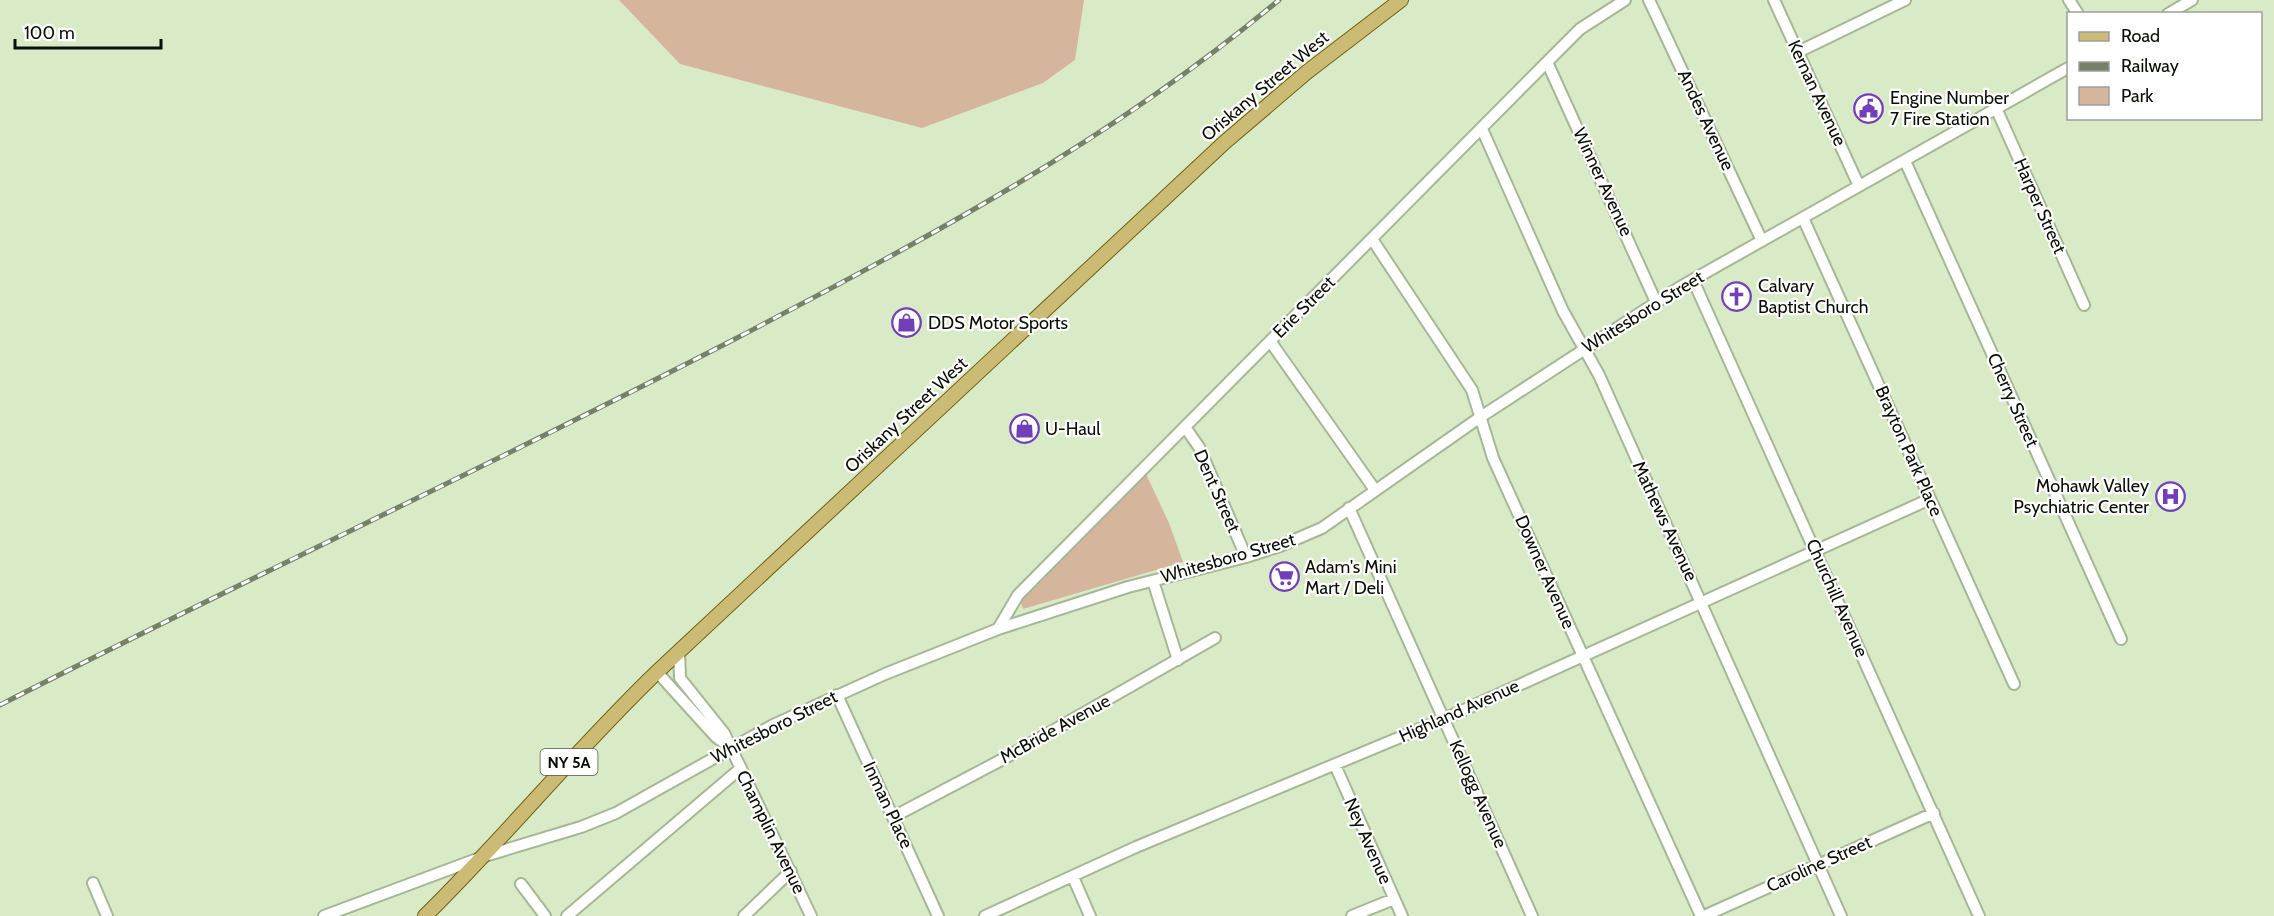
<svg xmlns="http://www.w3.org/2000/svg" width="2274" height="916" font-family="Cabin,sans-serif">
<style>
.green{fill:#d5b69d}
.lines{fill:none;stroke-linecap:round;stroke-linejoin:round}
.minor-casing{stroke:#a6b796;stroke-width:14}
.major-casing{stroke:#716212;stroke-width:16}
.minor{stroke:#fff;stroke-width:10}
.major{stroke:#cbbb75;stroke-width:14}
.rail-casing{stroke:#76816a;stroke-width:5}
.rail{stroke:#fff;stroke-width:3;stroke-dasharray:9;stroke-linecap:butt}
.labels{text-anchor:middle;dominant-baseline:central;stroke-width:4.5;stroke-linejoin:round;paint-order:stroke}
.shield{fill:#fff;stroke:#54574f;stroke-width:1.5}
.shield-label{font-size:16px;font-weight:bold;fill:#0a0f04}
.street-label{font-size:18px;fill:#0a0f04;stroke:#fff}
.poi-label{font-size:18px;fill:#0a0f04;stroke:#fff;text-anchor:start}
</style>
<rect width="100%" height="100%" fill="#d9eac7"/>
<path class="green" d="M619,0H1084L1075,60L1043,83L922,128L680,64Z
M1146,474L1169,523L1183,562L1023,609L1020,600Z"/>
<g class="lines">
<defs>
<path id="minor" d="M1649,0L1762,241
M1774,0L1859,186
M2069,0L2078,14
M2168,14L2192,0
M1798,52L1905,0
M1547,62L1656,302
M1996,108L2084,305
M1482,129L1563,311L1599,375L1841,916
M1905,161L2121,639
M1803,218L2014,684
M1372,239L1472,390L1493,458L1701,916
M1693,280L1979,916
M1270,341L1375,490
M1185,427L1199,447L1246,557
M1349,508L1532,916
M1153,581L1178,660
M998,629L1018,595L1547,62L1580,29L1625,0
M679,651L680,678L724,733L811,916
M657,672L716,737L730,747
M837,695L938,916
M1335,765L1402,916
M893,817L1005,758L1215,638
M1073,877L1090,916
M93,883L107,916
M521,884L545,916
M324,916L485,856L581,827L616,813L773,725L885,674L998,629L1128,587L1246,557L1280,546L1322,528L1479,418L1680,287L2068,68
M567,916L741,768
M744,916L791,871
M985,916L1136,847L1444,719L1930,499
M1352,916L1394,899
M1704,916L1934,813"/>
<path id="major" d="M425,916C505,837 576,750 657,672L1225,142L1307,72L1401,0"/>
</defs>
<use href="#minor" class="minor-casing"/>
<use href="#major" class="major-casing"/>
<use href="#minor" class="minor"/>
<use href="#major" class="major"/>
<defs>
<path id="rail" d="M0,705C242,581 489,466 731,341C926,239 1109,142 1279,0"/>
</defs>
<use href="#rail" class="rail-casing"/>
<use href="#rail" class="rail"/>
</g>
<defs>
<symbol id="civic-ring" viewBox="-11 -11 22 22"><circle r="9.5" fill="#fff" stroke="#7140b8" stroke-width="1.5"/><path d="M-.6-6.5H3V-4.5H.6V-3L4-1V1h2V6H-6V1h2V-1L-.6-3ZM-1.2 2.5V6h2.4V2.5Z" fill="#7140b8"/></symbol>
<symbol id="church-ring" viewBox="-11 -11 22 22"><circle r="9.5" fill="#fff" stroke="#7140b8" stroke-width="1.5"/><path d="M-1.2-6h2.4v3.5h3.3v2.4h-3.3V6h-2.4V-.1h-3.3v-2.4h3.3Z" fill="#7140b8"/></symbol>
<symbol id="shop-ring" viewBox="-11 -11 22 22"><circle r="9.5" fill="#fff" stroke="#7140b8" stroke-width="1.5"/><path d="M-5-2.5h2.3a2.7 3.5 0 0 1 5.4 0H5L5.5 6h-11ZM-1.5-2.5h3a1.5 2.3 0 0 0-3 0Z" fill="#7140b8"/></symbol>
<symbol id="hospital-ring" viewBox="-11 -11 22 22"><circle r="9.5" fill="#fff" stroke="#7140b8" stroke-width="1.5"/><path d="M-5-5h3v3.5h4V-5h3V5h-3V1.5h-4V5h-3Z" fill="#7140b8"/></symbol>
<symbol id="supermarket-ring" viewBox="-11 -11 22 22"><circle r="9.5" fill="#fff" stroke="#7140b8" stroke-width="1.5"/><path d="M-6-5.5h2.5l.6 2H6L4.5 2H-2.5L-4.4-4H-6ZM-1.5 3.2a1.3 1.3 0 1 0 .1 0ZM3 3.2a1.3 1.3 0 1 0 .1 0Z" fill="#7140b8"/></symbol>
</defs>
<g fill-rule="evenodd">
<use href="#civic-ring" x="1852" y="92" width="33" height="33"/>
<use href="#church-ring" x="1720" y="280" width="33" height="33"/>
<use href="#shop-ring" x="890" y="306" width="33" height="33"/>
<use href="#shop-ring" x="1008" y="412" width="33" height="33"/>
<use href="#hospital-ring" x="2154" y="480" width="33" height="33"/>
<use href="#supermarket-ring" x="1268" y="560" width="33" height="33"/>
</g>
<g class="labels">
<rect class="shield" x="540.5" y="749" width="57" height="26" rx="4.5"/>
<g class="shield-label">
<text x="569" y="762">NY 5A</text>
</g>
<g class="street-label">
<text transform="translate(1265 86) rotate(-40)">Oriskany Street West</text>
<text transform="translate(1817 93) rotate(65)">Kernan Avenue</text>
<text transform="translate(1706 120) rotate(65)">Andes Avenue</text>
<text transform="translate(1603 182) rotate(65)">Winner Avenue</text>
<text transform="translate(2040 206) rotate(66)">Harper Street</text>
<text transform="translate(1304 307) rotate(-45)">Erie Street</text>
<text transform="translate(1643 312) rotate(-32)">Whitesboro Street</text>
<text transform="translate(2013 400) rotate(66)">Cherry Street</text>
<text transform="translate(906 415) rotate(-43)">Oriskany Street West</text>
<text transform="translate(1909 451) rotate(66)">Brayton Park Place</text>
<text transform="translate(1217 491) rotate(66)">Dent Street</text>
<text transform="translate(1665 521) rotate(65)">Mathews Avenue</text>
<text transform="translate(1228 558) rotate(-16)">Whitesboro Street</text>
<text transform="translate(1545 572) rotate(66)">Downer Avenue</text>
<text transform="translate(1837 598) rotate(66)">Churchill Avenue</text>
<text transform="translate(1459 711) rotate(-24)">Highland Avenue</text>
<text transform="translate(774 727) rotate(-27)">Whitesboro Street</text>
<text transform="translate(1055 729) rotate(-29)">McBride Avenue</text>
<text transform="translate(1478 794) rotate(66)">Kellogg Avenue</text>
<text transform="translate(888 805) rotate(65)">Inman Place</text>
<text transform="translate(771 832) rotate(64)">Champlin Avenue</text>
<text transform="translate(1368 841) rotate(66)">Ney Avenue</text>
<text transform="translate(1819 864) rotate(-24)">Caroline Street</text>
</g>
<g class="poi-label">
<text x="1890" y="98">Engine Number<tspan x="1890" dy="21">7 Fire Station</tspan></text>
<text x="1758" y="286">Calvary<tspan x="1758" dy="21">Baptist Church</tspan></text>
<text x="928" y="323">DDS Motor Sports</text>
<text x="1045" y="429">U-Haul</text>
<text x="2149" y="486" text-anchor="end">Mohawk Valley<tspan x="2149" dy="21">Psychiatric Center</tspan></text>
<text x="1305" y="567">Adam's Mini<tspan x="1305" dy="21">Mart / Deli</tspan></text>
</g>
</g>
<rect x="2067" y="12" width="195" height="108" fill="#ffffff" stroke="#9d9f9b" stroke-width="1.5"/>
<rect x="2079" y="32" width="30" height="9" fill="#cbbb75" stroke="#9d9f9b" stroke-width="1.5"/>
<text x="2121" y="42" font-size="18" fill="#0a0f04">Road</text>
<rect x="2079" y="62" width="30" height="9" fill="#76816a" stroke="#9d9f9b" stroke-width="1.5"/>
<text x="2121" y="72" font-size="18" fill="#0a0f04">Railway</text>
<rect x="2079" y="87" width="30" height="18" fill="#d5b69d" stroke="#9d9f9b" stroke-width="1.5"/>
<text x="2121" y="102" font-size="18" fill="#0a0f04">Park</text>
<path d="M15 39v9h146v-9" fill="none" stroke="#0a0f04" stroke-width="3"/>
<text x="24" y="39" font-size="18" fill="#0a0f04" stroke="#ffffff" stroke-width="4.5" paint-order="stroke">100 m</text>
</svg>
